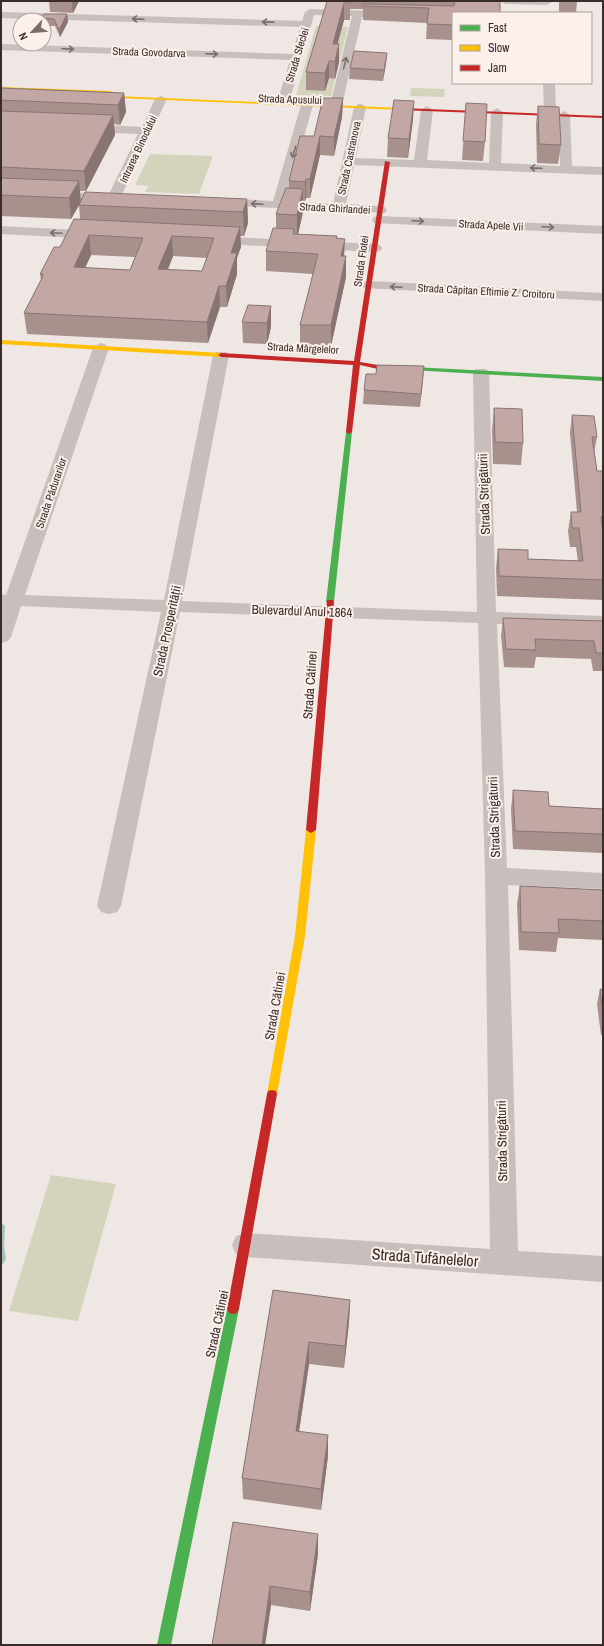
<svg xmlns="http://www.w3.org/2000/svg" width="604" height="1646" font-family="'Archivo Narrow',sans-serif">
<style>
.green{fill:#d4d4bc}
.water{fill:#9ec2bb}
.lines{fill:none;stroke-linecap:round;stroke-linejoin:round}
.street{fill:#c8bfbc;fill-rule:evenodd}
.fast{fill:#4caf50;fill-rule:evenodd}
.slow{fill:#ffc107;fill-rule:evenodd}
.jam{fill:#c62828;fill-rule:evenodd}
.wall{fill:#a8908d;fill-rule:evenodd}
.shaded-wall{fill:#887573}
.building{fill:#c3a7a4;stroke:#887573;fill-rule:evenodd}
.oneway{stroke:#796e6b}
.labels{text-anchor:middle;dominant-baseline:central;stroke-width:4;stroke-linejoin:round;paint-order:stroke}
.far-street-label{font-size:11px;fill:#392b29;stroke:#fbf0eb}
.street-label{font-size:13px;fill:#392b29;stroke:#fbf0eb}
.near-street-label{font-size:16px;fill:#392b29;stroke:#fbf0eb}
</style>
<rect width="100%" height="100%" fill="#efe7e3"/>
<path class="green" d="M316,26L348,27L331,96L296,95Z
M411,88L445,89L444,97L410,96Z
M150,154L213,156L199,194L145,192L148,186L135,185Z
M51,1175L116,1184L78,1321L9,1311Z"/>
<path class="water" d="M1,1223L5,1226L4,1246L6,1259L1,1267Z"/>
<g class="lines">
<path class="street" d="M500,1H551L552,2L547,5L505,4Z
M310,9L453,13V19L362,17L343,101L337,104L331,101L352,16L314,15L290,99L284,102L278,99L290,60L1,50V44L292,54L300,27L1,18V12L302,21L305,12Z
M543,83H555L556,109L554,111H546L544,109Z
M161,96L167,99L119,201L1,197V189L109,194L138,134L86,132L80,128L86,124L142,127L155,99Z
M307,101L313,105L286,201L333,204L354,107L360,103L366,107L356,158L414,160L421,110L427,106L433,110L427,160L489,163L491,112L497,108L503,112L501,163L560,166L558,115L564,111L570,115L572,166L603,167V175L354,165L346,204L380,206L385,207L387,210L385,213L213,205L211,202L218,198L273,201L301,105Z
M379,216L603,226V234L374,223L372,220L374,217Z
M1,226L96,231L101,232L103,235L101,238L96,239L1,234Z
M210,236L375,244L380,245L382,248L380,251L375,252L205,243L203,240L205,237Z
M369,281L603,293V301L364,288L362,285L364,282Z
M101,343L106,345L109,348L25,595L164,600L213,355L216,352H226L229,355L182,601L477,612L473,372L476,369H486L489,372L496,612L603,616V628L497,624L507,868L603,873V889L508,885L518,1251L603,1256V1282L246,1257L236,1254L232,1245L236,1236L246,1233L490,1249L485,876L478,623L180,612L121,906L117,912L109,914L101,912L97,906L161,612L21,606L11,637L8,641L1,643V594L6,595L93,348L96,345Z"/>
<path class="fast" d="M413,367L603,377V381L411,370L410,369Z
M349,430L352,432L334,602L330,604L326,602L346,432Z
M233,1304L237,1305L239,1309L171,1645H157L227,1309L229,1305Z"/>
<path class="slow" d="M1,87L110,91L112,92L110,93L1,89Z
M92,95L401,108L403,109L401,110L94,97H92Z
M1,340L221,353L224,355L221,357L1,344Z
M311,827L316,830L305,936L277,1094L276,1097L272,1098L268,1097L267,1094L295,936L306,830Z"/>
<path class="jam" d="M401,108L603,116V118L399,110V109Z
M385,161L390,162L360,362L378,365L413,367L416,369L413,371L378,369L360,365L352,432L349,434L346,432L353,365L221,357L218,355L221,353L354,361Z
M327,600H333L334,602L316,830L311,833L306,830Z
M272,1090L276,1091L277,1094L239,1309L237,1313L233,1314L229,1313L227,1309L267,1094L268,1091Z"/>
</g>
<path class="wall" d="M49,1H79L73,13L50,12Z
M327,1H500L453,13V40L426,39L427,23L363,20V9H350V20H344L337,44L339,62L335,79L329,78L325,91L306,90V72Z
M559,1H577L576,13H559Z
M67,14L68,22L60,37L55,26H44V20H42L41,18Z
M387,53L386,63L383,81L349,79L350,68Z
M1,88L124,93L126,112L120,125L114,124L115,135L86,191H79L80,201L247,199L248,223L244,236H240L241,247L237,258V274L227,307H220L208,343L27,334L24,313L41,280L40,274L80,219L79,205L71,219L1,216ZM91,255L135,257L130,270L85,268ZM173,256L207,258L202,271L168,270Z
M343,98L342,117L334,156L320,155L310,198H306L305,201H303V212L298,234L337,236V238L344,256L346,277L331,346H300V325L313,274L266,271V251L276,229V214L289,188V181L314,136Z
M414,101L413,119L408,158L387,157L388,138Z
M466,103L485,142L483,161L462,160Z
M538,106L561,145L558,164L537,163L536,124Z
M271,306V327L267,344L243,343L242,322Z
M424,366L420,407L363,404L364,390L376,374Z
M494,408L523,443L521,465L493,464L492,430Z
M572,415L597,437L594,453L597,471L603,478V600L497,596L496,568L498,549L528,559L578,561L576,547H570L568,531L571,512H577L570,433Z
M503,618L603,621V671H593L591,659L536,657L534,668L504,667L501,636Z
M513,790L549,806L603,809V853L513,849L511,809Z
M520,886L603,890V940L558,938L556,952L519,950L517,904Z
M600,989L603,990V1035H601L597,1004Z
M273,1290L350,1300L349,1322L344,1368L309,1364L299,1431L328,1456L321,1510L243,1499L242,1478Z
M233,1522L318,1554L310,1611L271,1605L265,1645H212Z"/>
<path class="shaded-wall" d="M72,1H79L73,13Z
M344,3V20L333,61V44Z
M67,14L68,22L60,37L59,30Z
M339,44V62L335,79V61Z
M387,53L386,63L383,81L384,70Z
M329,61V78L325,91V73Z
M124,93L126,112L120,125L118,105Z
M343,98L342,117L334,156V137Z
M414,101L413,119L408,158L409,139Z
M113,115L115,135L86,191L84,171Z
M320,136V155L310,198V179Z
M306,179V198L305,201V182Z
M79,181L81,202L71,219L69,198Z
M303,189V212L297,239V215Z
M247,199L248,223L244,236L243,212Z
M240,227L241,247L237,258V274L227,307L226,286L231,253Z
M89,235L91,255L76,288L74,267Z
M172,236L173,256L159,290L158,269Z
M345,239L344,259L341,256Z
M346,256V277L331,346V325Z
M219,286L220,307L208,343L207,322Z
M271,306V327L267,344V323Z
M424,366L423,379L420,407L421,394Z
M350,1300L349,1322L344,1368L345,1346Z
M309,1342V1364L296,1452V1431Z
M328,1435V1456L321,1510V1489Z
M318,1534V1554L310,1611V1592Z
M270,1586L271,1605L265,1645H262Z"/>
<path class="building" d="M327,1H350V3H344L333,44H339L335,61H329L325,73L306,72Z
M455,1H500V13H453V25L427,24L429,8L363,6L364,4L454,6Z
M44,14H67L59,30L54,19L41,18Z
M354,51L387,53L384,70L350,68Z
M1,88L124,93L118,105L1,100Z
M323,98H343L334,137L320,136L310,179H306L305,182L289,181L300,136H314Z
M394,100L414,101L409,139L388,138Z
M466,103L487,104L485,142L463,141Z
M538,106L559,107L561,145L539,144Z
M1,111L113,115L84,171L1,167Z
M1,178L79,181L69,198L1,195Z
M286,188L303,189L297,215L276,214Z
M85,192L247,199L243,212L79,205Z
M74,219L240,227L231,253H237L226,286H219L207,322L24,313L42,278L43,274H40L54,247H60ZM89,235L143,238L130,270L74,267ZM172,236L214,238L202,271L158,269Z
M273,228L294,229L293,234L337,236L336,238L345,239L341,256H346L331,325H300L318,254L266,251Z
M248,305L271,306L267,323L242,322Z
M377,365L424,366L421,394L364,390L366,374H376Z
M494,408L522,409L523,443L495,442Z
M572,415L594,416L597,437H592L597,471H602L603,478V517H601L603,533V580L499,576L498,549L528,550V559L583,561L579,528H572L571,512H581Z
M503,618L603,621V653H596L594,641L535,639L536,650L506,649Z
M513,790L548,792L549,806L603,809V834L515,831Z
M520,886L603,890V921L558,919L559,933L521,932Z
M600,989L603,990V1014Z
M273,1290L350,1300L345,1346L309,1342L296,1431L328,1435L321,1489L242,1478Z
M233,1522L318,1534L310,1592L270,1586L262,1645H212Z"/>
<defs><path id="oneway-shaft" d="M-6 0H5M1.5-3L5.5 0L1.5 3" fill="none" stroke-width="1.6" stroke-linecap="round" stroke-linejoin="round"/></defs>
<g class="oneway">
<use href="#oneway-shaft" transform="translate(138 19) rotate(-178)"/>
<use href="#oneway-shaft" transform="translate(268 22) rotate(-178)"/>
<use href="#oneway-shaft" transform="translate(68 49) rotate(2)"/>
<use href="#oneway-shaft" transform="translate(212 54) rotate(2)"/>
<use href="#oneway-shaft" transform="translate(345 63) rotate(-76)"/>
<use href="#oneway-shaft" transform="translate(294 152) rotate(106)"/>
<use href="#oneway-shaft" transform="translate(536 168) rotate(-178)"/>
<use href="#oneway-shaft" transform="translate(257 204) rotate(-177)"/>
<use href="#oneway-shaft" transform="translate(418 221) rotate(3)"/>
<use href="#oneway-shaft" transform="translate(548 227) rotate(3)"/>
<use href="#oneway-shaft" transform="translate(56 233) rotate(-177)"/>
<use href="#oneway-shaft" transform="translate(396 287) rotate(-177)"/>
</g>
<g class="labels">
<g class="far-street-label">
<text transform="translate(149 52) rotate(2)">Strada Govodarva</text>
<text transform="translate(297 55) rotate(-73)">Strada Sfeclei</text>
<text transform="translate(290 99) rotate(2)">Strada Apusului</text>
<text transform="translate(138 149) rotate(-65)">Intrarea Binoclului</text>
<text transform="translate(349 158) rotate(-78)">Strada Castranova</text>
<text transform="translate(335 208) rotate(3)">Strada Ghirlandei</text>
<text transform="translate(491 225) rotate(3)">Strada Apele Vii</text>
<text transform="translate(361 261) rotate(-82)">Strada Flotei</text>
<text transform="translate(486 291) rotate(3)">Strada Căpitan Eftimie Z. Croitoru</text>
<text transform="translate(303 348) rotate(3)">Strada Mărgelelor</text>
<text transform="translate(51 493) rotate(-71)">Strada Pădurarilor</text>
</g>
<g class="street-label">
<text transform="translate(484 494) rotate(-92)">Strada Strigăturii</text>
<text transform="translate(302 611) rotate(2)">Bulevardul Anul 1864</text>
<text transform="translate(167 631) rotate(-78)">Strada Prosperității</text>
<text transform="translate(310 685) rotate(-86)">Strada Cătinei</text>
<text transform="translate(494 817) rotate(-92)">Strada Strigăturii</text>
<text transform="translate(275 1006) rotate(-80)">Strada Cătinei</text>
<text transform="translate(502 1141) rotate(-91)">Strada Strigăturii</text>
<text transform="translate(217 1324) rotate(-78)">Strada Cătinei</text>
</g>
<g class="near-street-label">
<text transform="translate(425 1257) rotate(4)">Strada Tufănelelor</text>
</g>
</g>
<rect width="604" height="1646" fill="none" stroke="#392b29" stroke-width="4"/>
<rect x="452" y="12" width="140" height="72" fill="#fbf0eb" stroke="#ada19d"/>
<rect x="460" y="25" width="20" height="6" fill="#4caf50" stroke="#ada19d"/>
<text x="488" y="32" font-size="12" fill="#392b29">Fast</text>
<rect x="460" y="45" width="20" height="6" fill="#ffc107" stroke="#ada19d"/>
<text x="488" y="52" font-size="12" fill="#392b29">Slow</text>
<rect x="460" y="65" width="20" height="6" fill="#c62828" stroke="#ada19d"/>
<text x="488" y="72" font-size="12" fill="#392b29">Jam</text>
<g transform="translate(32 32) rotate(244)"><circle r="19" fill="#fbf0eb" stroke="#ada19d"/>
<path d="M0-3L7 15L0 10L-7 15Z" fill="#796d6a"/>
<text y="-6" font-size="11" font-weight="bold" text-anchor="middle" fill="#392b29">N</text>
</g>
</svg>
